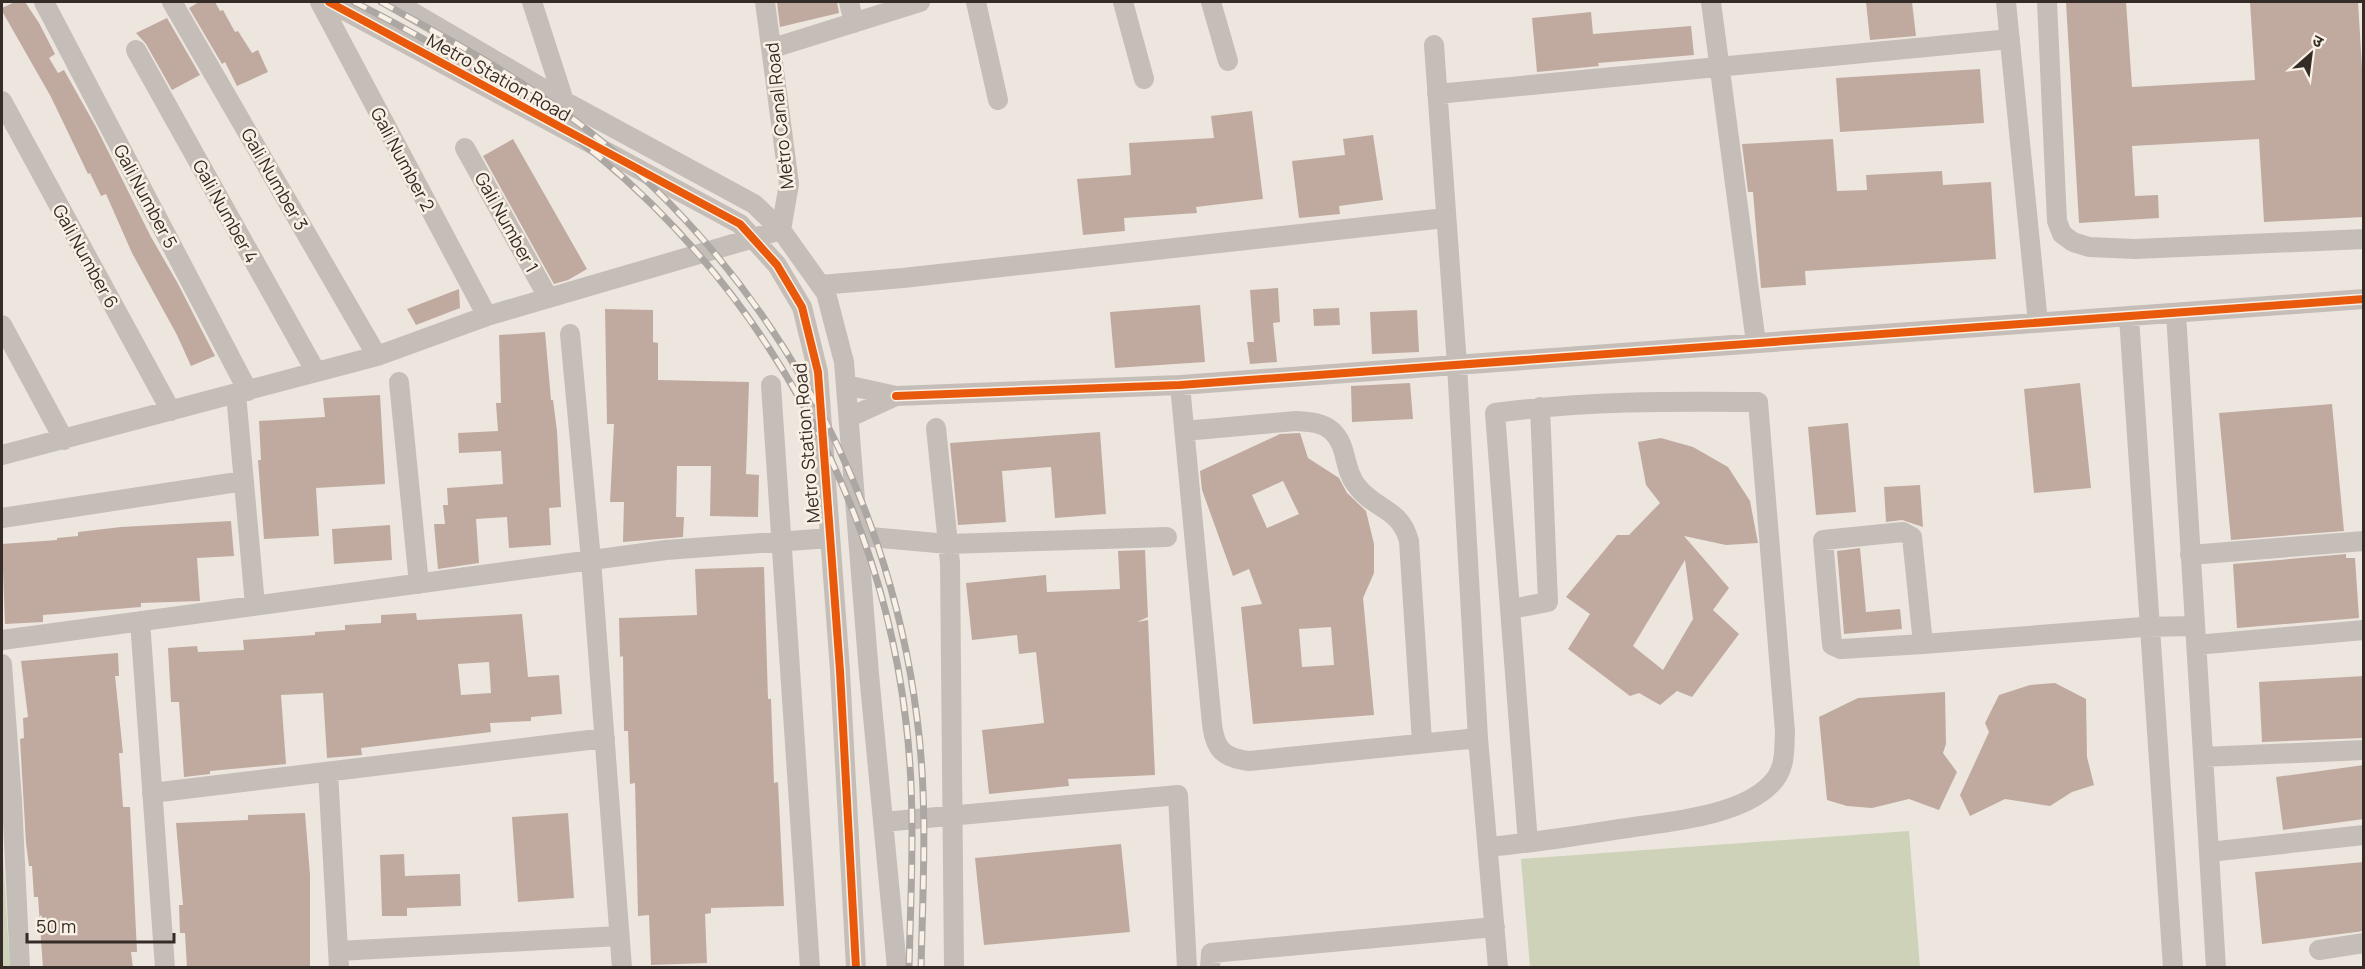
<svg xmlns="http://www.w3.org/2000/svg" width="2365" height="969" font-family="Manrope,'Noto Sans Devanagari',sans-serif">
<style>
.green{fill:#cdd2b8}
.building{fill:#c0aaa0;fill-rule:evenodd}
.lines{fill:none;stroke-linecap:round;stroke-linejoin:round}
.minor{stroke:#c5beb8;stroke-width:20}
.rail-casing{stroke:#ada7a3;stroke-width:7}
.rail{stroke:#faf1e6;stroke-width:4.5;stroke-dasharray:14;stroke-linecap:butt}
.cycleway-casing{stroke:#faf1e6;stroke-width:11}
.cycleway{stroke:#e8590c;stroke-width:8}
.labels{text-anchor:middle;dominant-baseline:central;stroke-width:5;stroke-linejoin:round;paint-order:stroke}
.street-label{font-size:18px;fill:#362c27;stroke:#faf1e6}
</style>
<rect width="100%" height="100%" fill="#ece6df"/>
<path class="green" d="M1909,831L1920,967H1530L1521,859Z
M2,840L10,967H2Z"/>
<path class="building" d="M15,2H25L39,23L55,54L49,58L58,73L64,70L96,127L151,237L177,282L215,356L191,366L177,335L132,253L106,194L101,196L90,173L88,174L51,97L2,11V8Z
M199,2H215L220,11L223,10L235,32L238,31L252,53L258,50L268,72L237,86L225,62L222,64L189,8Z
M777,2H837L839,13L780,27Z
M1866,2H1912L1916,36L1870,40Z
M2066,2H2126L2132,87L2255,80L2250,2H2358L2364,100V217L2264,222L2259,139L2132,146L2135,196L2158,195L2159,218L2079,223Z
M1591,12L1593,34L1691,26L1694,55L1598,63L1599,66L1537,72L1532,18Z
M167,18L200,75L172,90L146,44L136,33Z
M1980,69L1984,123L1840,132L1836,78Z
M1252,111L1263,199L1196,207L1197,213L1124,218L1125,231L1083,235L1077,179L1131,175L1129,143L1214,138L1211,116Z
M1373,135L1383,200L1339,206L1340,214L1299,218L1292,161L1345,155L1343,139Z
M513,139L587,269L568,280L554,284L483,156Z
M1833,139L1837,191L1867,190L1866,175L1942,171L1943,185L1991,182L1996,259L1805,271L1806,285L1761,288L1753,192H1748L1742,144Z
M1278,288L1280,322L1273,323L1277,362L1250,364L1247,342H1254L1250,290Z
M459,289L460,308L416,325L407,309Z
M1200,305L1205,362L1115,368L1110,312Z
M1339,308L1340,325L1314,326L1313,309Z
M605,309L653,310V342L658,343V380L749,382L746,474L759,475L758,517L710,516L711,466H677L676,517H684L683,537L623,542L624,502H610L614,424H607Z
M1417,310L1419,352L1372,354L1370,312Z
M545,332L551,400H553L557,431L561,507L549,508L551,545L509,548L507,517L476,519L479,563L438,569L434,524H445L443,505H448L447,488L503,484L501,451L459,453L458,433L498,431L496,403H501L499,335Z
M1410,383L1413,419L1352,422L1351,386Z
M2080,383L2091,488L2034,493L2024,389Z
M380,395L385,484L316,488L319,536L264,539L258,460H261L259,421L325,417L323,398Z
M2332,404L2344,531L2231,540L2219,413Z
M1848,423L1856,512L1816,515L1808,427Z
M1100,432L1106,514L1055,518L1051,467L1002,471L1006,522L958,525L950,443Z
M1300,433L1308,458L1339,478L1347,493L1366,511L1374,544V573L1363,598L1374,715L1253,724L1241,607L1262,604L1249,569L1233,576L1202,490L1200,471L1280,434ZM1283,481L1299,514L1267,528L1252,495ZM1331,627L1334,665L1302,667L1299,629Z
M1661,438L1693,447L1728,467L1750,501L1758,543L1726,545L1684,536L1729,588L1713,610L1739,634L1692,697L1677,691L1660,705L1639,693L1630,696L1568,649L1590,614L1566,597L1617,535H1629L1660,503L1646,485L1638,442ZM1685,560L1693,619L1663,670L1633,646Z
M1920,485L1923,527L1902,520L1886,522L1884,487Z
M231,521L234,556L197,558L200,601L141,603V607L43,615V622L5,624L2,544L57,540V538L78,536V532L121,527Z
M390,525L392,560L334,564L332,529Z
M1860,548L1866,612L1900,609L1902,629L1844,634L1837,551Z
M1145,550L1148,617L1137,622L1148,620L1155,775L1068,779L1069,786L989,794L982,730L1044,723L1036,652L1019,654L1017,635L972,640L966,583L1046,575L1047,592L1120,589L1118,551Z
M2346,554V558H2355L2359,618L2237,628L2233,564Z
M764,567L768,699H771L774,783L778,782L784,906L711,908V913L705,914L707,963L651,965L649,915L638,916L635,783L630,784L628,731H624L623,656L620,657L619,618L697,615L695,569Z
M416,613L417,620L522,614L528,677L559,675L562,714L531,717V721L490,723L491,732L361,748L362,755L327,758L323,693L281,695L286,764L210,771V774L184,777L179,702H171L168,648L197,646L198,652L244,650L243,640L315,635V632L345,630V625L381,623V615ZM489,662L491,693L461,695L458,664Z
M118,653L119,676H115L123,753H119L123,807H130L137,952H131L133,968H43L38,897H34L32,866H29L26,843L20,739L24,738L23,718L28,717L21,661Z
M2364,676V738L2262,742L2259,682Z
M2055,683L2086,699L2087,757L2094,785L2072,792L2050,806L2005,799L1970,816L1960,795L1989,732L1985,723L1999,695L2030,685Z
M1945,692L1946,744L1943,753L1957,772L1939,810L1909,799L1872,808L1847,806L1827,800L1819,717L1858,698Z
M2364,765V819L2283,830L2276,777Z
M305,813L310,875V968H187L185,933H180L179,905H183L176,823L248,820V815Z
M568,813L574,898L518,902L512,817Z
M1121,844L1130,932L984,945L975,858Z
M404,854L405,876L460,874L461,906L407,908V916H382L380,855Z
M2364,862V931L2262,944L2255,872Z"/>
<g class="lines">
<path class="minor" d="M44,2L248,391
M172,2L377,356
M320,2L487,316
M329,2L740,224L777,265L802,307L818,372L840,671L856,968
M395,2L564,101L754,204L781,230L826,293L844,362L869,674L897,968
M532,2L564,101
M849,2L854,23
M976,2L998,100
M1123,2L1144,79
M1211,2L1228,61
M1711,2L1756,343
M2006,2L2038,323
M2047,2L2057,221L2062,234L2073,242L2089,247L2135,249L2364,239
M1434,45L1457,365L1478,738L1498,968
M773,48L920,2
M136,50L316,372
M1437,94L2010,39
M2,101L171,411
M465,148L548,297
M820,285L903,278L1445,218
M2176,313L2216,968
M2129,317L2173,968
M2,325L64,440
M570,334L591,560L622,968
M399,382L419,584
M771,385L810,968
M846,385L896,396L850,417
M1180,385L1212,724C1215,749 1223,758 1249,761L1478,738
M236,394L255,605
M896,396L1180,385L2364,299
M936,428L950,563L954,968
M1184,431L1296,421C1309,422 1322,422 1332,431C1348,446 1343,468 1356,485C1374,510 1400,507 1409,541L1422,742
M2,455L377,356L487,316L781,230L789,184L765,2
M2,518L244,481
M859,536L948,544L1167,537
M2190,555L2364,541
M1511,609L1548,602L1540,407
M140,621L165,968
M2,640L666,550L830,538
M1923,644L1841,649L1832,645L1823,540L1903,532L1912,537L1923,644L2143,627L2195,626
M2196,645L2364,630
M2,664L12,800L20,968
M2203,757L2364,750
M328,772L339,968
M152,793L605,738
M883,822L1178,795L1187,968
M1488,847C1532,843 1576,836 1620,829C1664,822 1740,817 1771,784C1786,769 1784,751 1785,732L1758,402C1671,401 1582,401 1495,413L1528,843
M2209,852L2364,835
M2319,950L2364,943
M338,951L619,936
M1210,968L1211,953L1495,927"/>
<defs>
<path id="rail" d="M354,2C439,45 523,95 597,155C766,294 881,505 906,722C916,804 911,885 909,968
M381,2C445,37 510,72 569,116C761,257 888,483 917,718C928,801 923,884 921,968"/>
</defs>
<use href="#rail" class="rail-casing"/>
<use href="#rail" class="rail"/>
<defs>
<path id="cycleway" d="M329,2L740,224L777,265L802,307L818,372L840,671L856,968
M896,396L1180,385L2364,299"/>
</defs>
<use href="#cycleway" class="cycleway-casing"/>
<use href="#cycleway" class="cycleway"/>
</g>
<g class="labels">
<g class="street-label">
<text transform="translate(499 77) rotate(29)">Metro Station Road</text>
<text transform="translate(779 116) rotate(-96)">Metro Canal Road</text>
<text transform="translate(403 159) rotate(62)">Gali Number 2</text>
<text transform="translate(275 179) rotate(60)">Gali Number 3</text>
<text transform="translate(146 196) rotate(62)">Gali Number 5</text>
<text transform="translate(226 211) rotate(61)">Gali Number 4</text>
<text transform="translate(507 222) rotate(61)">Gali Number 1</text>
<text transform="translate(86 256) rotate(61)">Gali Number 6</text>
<text transform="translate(806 443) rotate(-95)">Metro Station Road</text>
</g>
</g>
<rect width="2365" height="969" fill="none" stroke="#362c27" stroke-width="6"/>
<g transform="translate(2311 54) rotate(28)" stroke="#faf1e6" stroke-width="4.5" paint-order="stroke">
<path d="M0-4.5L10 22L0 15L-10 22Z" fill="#362c27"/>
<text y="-9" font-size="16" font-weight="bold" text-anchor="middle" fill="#362c27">उ</text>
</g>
<path d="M27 933v9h147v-9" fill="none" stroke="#362c27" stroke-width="3"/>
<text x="36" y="933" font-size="18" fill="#362c27" stroke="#faf1e6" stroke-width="4.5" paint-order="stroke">50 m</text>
</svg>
